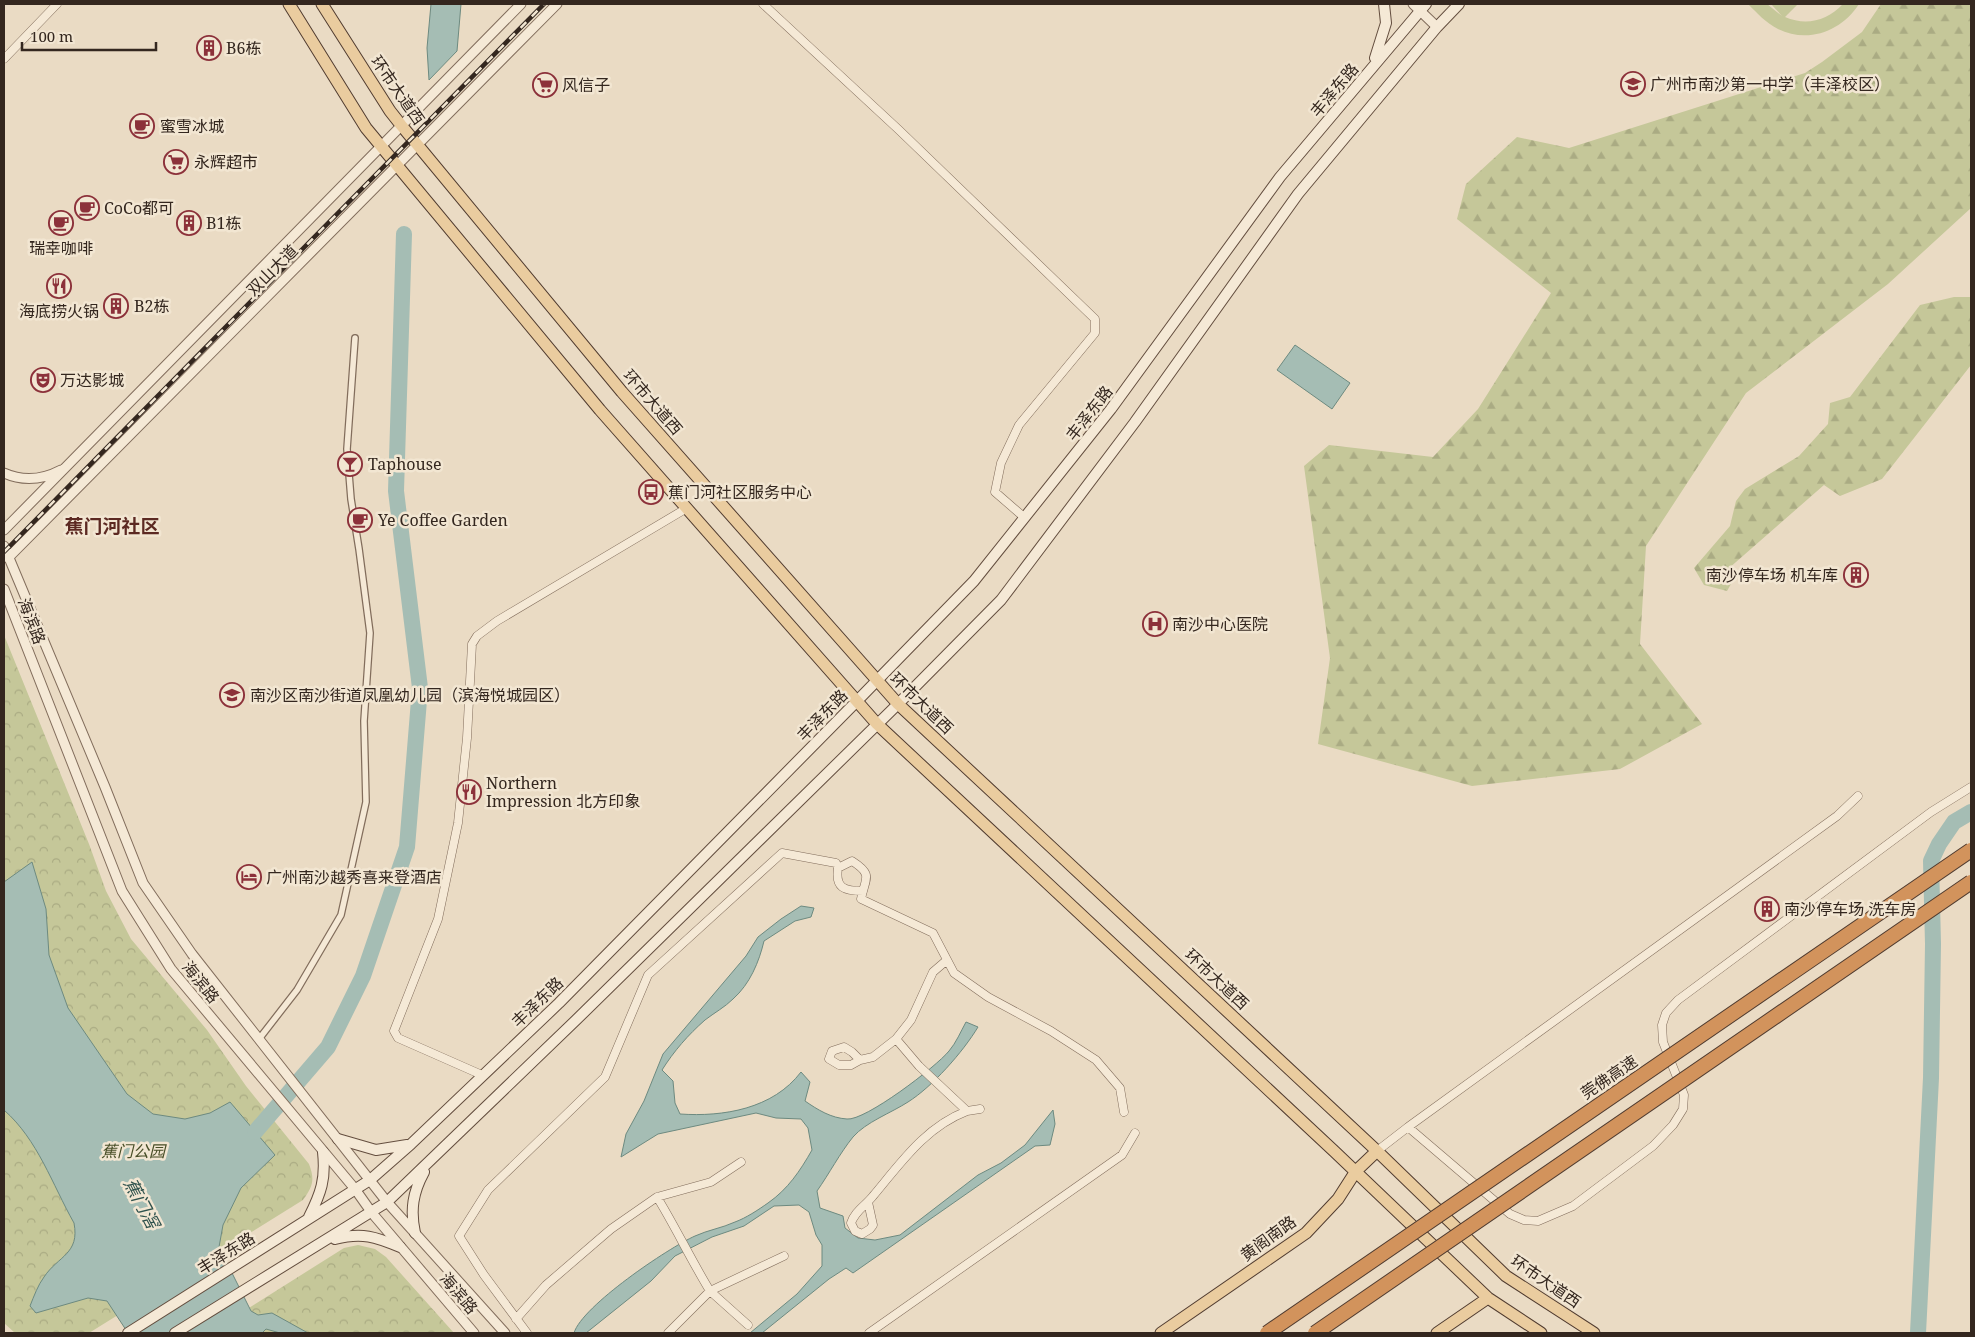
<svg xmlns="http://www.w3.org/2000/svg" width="1975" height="1337" font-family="'Noto Serif','Noto Sans SC',serif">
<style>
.grass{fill:#c5c799}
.forest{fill:url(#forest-firs)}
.park{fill:url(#park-crowns)}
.water{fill:#a5bdb4;stroke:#6d8a80}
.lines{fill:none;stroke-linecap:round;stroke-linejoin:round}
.river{stroke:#a5bdb4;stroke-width:16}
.pedestrian-casing{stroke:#826d5c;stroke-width:8}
.minor-casing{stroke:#826d5c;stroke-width:9}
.tertiary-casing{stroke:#826d5c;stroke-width:11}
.secondary-casing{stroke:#644e3f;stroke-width:12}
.primary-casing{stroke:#513c30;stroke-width:13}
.pedestrian{stroke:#f5e9d6;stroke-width:5.5}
.minor{stroke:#f5e9d6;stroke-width:8}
.tertiary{stroke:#f5e9d6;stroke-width:9}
.secondary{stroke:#f5e9d6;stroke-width:10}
.primary{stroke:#eacc9f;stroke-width:11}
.rail-casing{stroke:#34271f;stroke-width:4.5}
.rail{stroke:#f2e6d2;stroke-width:2.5;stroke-dasharray:8;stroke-linecap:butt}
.motorway-bridge-casing{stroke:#513c30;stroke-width:16;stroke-linecap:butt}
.motorway-bridge{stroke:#d2935c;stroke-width:14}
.labels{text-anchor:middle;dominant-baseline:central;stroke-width:5;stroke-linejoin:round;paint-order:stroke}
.poi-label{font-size:16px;fill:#34271f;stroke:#f2e6d2;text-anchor:start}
.street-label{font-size:16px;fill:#34271f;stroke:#f2e6d2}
.park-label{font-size:16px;font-style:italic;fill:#484e27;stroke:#f2e6d2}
.water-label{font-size:18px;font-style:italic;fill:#2f524d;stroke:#f2e6d2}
.quarter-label{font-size:19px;font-weight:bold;fill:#5c2922;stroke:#f2e6d2}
</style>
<defs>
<pattern id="forest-firs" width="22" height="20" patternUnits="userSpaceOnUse" patternTransform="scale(1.25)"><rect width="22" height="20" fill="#c5c799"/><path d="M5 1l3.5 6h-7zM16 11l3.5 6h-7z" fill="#aaab83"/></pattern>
<pattern id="park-crowns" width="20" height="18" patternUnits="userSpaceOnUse" patternTransform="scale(1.25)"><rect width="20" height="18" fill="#c5c799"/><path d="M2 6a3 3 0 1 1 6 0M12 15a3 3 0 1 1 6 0" fill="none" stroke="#aaab83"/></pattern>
</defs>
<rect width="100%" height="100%" fill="#eadbc4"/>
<path class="grass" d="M1748,4H1767L1782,16L1771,4H1798L1785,17C1806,26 1827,21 1843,4H1859C1842,31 1808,44 1778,29C1766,23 1757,13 1748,4Z"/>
<path class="forest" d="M1881,4H1971V208L1888,284L1746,393L1646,546L1640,644L1702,724L1620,769L1472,786L1318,744L1330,658L1304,466L1329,445L1433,457L1478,409L1551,293L1457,219L1466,184L1517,137L1569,148L1805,73L1822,62L1862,32Z
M1954,297H1971V365L1882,479L1840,496L1824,485L1728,569L1735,577L1727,591L1704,585L1694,568L1730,526L1736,501L1745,489L1799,456L1828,424L1830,403L1850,397L1920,305Z"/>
<path class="park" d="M4,635L89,844L106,891L131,939L207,1030L246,1086L309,1164C315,1180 313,1186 303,1200L89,1333H15L4,1323Z
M358,1245L375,1249L386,1257L454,1333H209L344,1248Z"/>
<path class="water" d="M431,4H461L457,51L429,80L427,48Z
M1295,345L1350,383L1332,409L1277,370Z
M32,862L46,909L49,955L68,1008L127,1094L153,1114L185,1119L210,1113L230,1102L275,1155L241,1188L223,1225L219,1247L251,1311L258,1315L272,1313L308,1333H280L266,1329L262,1333H128L107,1301L88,1298L36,1313L30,1306C34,1296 38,1285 44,1277C58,1256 80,1254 74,1223C52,1184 38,1140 4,1110V882Z
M801,906L814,908L811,917L795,921L764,941C759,962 750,984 733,999C725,1007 714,1013 705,1020C688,1035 674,1051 662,1070L673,1081L675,1103L680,1114C723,1117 773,1109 801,1072L810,1082L805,1101C818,1110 831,1118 847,1119C865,1121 936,1067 949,1051C956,1043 961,1031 966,1022L978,1027C963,1052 932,1087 908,1102C891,1113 866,1122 853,1137C840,1153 829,1174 817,1191L820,1208L843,1216L845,1228L858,1238L875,1240L900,1235L978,1175L1001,1163L1025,1145L1053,1110L1055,1124L1050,1145L1035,1146L853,1273L846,1268L829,1279L762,1333H750L797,1294L822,1266V1245L816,1235L809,1212L799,1205L774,1206L744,1226L712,1237L675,1256L651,1281L586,1333H574C582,1306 668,1248 695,1236C708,1230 722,1228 735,1222C746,1218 758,1210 768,1203C788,1189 800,1171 812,1150L808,1128L801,1119L776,1118L756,1113L658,1134L621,1157L626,1134L644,1101L663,1054L746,956L758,937L781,919Z"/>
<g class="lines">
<path class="river" d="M255,1132L328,1047L363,976L407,847L420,688L396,491L404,234
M1918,1333L1931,1078L1933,944L1931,861L1939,844L1954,822L1971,812"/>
<defs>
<path id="pedestrian" d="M259,1039L297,990L341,915L366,802L364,721L370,633L359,549L351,499L347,449L355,338"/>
<path id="minor" d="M763,4L899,130L1095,319V333L1019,425L1001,463L995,492L1025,518
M4,59L57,4
M863,891C844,891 835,888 838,868L852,861C874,875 865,878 861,899L933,933L954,973L988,997L1051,1031L1096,1060L1120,1088L1124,1112
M896,1039L919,1066L967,1111L980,1109
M860,1060L852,1052L844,1047L832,1051L829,1059L839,1065H851L860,1060L873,1057L896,1039L911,1020L933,972L947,960
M482,1075L398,1038L394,1031L438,919L458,823L467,738L472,644L477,636L497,621L687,508
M1408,1127L1837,816L1858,796
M1377,1151L1408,1127L1510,1214L1524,1220L1538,1221L1573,1206L1653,1146L1673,1125L1683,1109L1684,1095L1663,1042L1662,1025L1666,1013L1678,1000L1931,812L1971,787
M657,1197C676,1228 691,1260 710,1291L668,1333
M868,1202L873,1225L870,1229L862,1234L855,1231L851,1223C855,1211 865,1206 873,1196C900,1164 925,1127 967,1111
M516,1319L546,1285L611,1229L657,1197L711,1182L741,1162
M748,1325L710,1291L784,1256
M527,1333L484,1275L459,1236L488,1190L605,1077L648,975L782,853L836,863L838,868
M869,1333L1122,1155L1135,1133"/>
<path id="tertiary" d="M1413,4L1437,27
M4,473C24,482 42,480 61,470
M4,530L521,4
M4,546L105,787L143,883L192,954L387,1202L505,1333
M8,558L557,4
M4,589L122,891L171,969L355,1189L372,1213L474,1333"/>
<path id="secondary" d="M1375,58L1386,23L1384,4
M338,1139L376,1150L407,1145
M309,1217C321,1193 326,1179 323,1152
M415,1233C410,1210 413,1192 424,1172
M335,1239C362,1232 376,1237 400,1247
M128,1333L370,1180L411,1144L559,1003L857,701L974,581L1111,409L1280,177L1426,4
M175,1333L387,1202L575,1021L898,704L1001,600L1135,422L1298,194L1437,27L1459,4"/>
<path id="primary" d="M289,4L366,128L600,410L877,724L1335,1152L1488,1298L1541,1333
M322,4L390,111L401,125L622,392L898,704L1377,1151L1506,1276L1594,1333
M1161,1333L1306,1233L1338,1199L1356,1171L1377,1151
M1437,1333L1488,1298"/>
</defs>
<use href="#pedestrian" class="pedestrian-casing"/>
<use href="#minor" class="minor-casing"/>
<use href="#tertiary" class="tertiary-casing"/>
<use href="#secondary" class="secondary-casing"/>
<use href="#primary" class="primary-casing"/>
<use href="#pedestrian" class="pedestrian"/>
<use href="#minor" class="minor"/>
<use href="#tertiary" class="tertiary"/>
<use href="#secondary" class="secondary"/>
<use href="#primary" class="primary"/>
<defs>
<path id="rail" d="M4,552L544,4"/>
</defs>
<use href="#rail" class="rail-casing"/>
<use href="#rail" class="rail"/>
<defs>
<path id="motorway-bridge" d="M1267,1333L1971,850
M1315,1333L1971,882"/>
</defs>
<use href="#motorway-bridge" class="motorway-bridge-casing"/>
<use href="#motorway-bridge" class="motorway-bridge"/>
</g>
<defs>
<symbol id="building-ring" viewBox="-11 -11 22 22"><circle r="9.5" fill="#f2e6d2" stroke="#8c313a" stroke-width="1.5"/><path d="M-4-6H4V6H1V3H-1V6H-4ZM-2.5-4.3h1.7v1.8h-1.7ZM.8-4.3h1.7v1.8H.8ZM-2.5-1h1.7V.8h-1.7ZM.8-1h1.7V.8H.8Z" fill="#8c313a"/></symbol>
<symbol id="school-ring" viewBox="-11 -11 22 22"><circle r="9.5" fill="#f2e6d2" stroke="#8c313a" stroke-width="1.5"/><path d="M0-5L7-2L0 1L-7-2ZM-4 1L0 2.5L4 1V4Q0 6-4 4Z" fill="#8c313a"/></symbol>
<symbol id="supermarket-ring" viewBox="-11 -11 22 22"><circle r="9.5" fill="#f2e6d2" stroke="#8c313a" stroke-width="1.5"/><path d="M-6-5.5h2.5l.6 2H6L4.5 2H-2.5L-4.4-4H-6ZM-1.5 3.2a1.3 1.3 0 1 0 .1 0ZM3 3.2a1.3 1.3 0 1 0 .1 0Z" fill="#8c313a"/></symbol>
<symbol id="cafe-ring" viewBox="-11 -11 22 22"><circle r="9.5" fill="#f2e6d2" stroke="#8c313a" stroke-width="1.5"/><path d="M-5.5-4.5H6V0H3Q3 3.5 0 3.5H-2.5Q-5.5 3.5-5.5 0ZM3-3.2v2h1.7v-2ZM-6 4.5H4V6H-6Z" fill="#8c313a"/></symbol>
<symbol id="restaurant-ring" viewBox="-11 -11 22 22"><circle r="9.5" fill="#f2e6d2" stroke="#8c313a" stroke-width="1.5"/><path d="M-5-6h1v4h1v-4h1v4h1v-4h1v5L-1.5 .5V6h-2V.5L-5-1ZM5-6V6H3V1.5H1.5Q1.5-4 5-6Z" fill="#8c313a"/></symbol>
<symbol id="theatre-ring" viewBox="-11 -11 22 22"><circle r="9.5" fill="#f2e6d2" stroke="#8c313a" stroke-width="1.5"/><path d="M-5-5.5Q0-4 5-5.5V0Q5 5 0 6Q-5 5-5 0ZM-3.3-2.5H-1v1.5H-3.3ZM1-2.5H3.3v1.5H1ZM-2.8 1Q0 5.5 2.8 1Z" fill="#8c313a"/></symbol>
<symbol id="bar-ring" viewBox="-11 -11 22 22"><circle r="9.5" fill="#f2e6d2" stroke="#8c313a" stroke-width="1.5"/><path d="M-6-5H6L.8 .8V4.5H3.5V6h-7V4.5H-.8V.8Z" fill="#8c313a"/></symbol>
<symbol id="bus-ring" viewBox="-11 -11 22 22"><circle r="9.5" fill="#f2e6d2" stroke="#8c313a" stroke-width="1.5"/><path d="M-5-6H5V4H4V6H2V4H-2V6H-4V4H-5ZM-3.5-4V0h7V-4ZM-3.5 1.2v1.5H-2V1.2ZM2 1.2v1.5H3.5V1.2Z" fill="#8c313a"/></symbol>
<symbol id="hospital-ring" viewBox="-11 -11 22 22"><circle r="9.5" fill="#f2e6d2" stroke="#8c313a" stroke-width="1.5"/><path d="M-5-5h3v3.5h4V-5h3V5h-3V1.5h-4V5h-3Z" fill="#8c313a"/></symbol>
<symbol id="hotel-ring" viewBox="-11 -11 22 22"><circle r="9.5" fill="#f2e6d2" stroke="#8c313a" stroke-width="1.5"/><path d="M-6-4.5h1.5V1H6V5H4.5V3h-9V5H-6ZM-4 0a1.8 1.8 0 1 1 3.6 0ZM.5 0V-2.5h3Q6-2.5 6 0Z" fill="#8c313a"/></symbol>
</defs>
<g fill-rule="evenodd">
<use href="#building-ring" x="195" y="34" width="28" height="28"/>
<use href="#school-ring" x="1619" y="70" width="28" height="28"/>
<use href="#supermarket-ring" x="531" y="71" width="28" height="28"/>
<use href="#cafe-ring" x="128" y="112" width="28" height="28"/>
<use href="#supermarket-ring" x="162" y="148" width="28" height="28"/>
<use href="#cafe-ring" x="73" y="194" width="28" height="28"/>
<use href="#cafe-ring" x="47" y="209" width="28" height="28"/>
<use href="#building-ring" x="175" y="209" width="28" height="28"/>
<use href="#restaurant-ring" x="45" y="272" width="28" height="28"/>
<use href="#building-ring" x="102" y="292" width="28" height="28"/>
<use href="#theatre-ring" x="29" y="366" width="28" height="28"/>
<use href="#bar-ring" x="336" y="450" width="28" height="28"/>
<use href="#bus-ring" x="637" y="478" width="28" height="28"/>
<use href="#cafe-ring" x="346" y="506" width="28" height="28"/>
<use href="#building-ring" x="1842" y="561" width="28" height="28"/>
<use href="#hospital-ring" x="1141" y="610" width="28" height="28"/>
<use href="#school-ring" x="218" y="681" width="28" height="28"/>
<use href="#restaurant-ring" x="455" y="778" width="28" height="28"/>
<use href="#hotel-ring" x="235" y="863" width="28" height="28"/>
<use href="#building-ring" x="1753" y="895" width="28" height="28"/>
</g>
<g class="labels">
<g class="poi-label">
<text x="226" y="48">B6栋</text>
<text x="1650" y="84">广州市南沙第一中学（丰泽校区）</text>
<text x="562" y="85">风信子</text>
<text x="160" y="126">蜜雪冰城</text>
<text x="194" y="162">永辉超市</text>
<text x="104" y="208">CoCo都可</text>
<text x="206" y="223">B1栋</text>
<text x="61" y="248" text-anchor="middle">瑞幸咖啡</text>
<text x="134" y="306">B2栋</text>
<text x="59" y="311" text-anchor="middle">海底捞火锅</text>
<text x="60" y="380">万达影城</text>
<text x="368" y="464">Taphouse</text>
<text x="668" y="492">蕉门河社区服务中心</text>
<text x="378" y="520">Ye Coffee Garden</text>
<text x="1838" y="575" text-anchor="end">南沙停车场 机车库</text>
<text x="1172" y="624">南沙中心医院</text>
<text x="250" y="695">南沙区南沙街道凤凰幼儿园（滨海悦城园区）</text>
<text x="486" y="783">Northern<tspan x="486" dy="18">Impression 北方印象</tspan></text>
<text x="266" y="877">广州南沙越秀喜来登酒店</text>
<text x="1784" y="909">南沙停车场 洗车房</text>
</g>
<g class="street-label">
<text transform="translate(398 90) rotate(55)">环市大道西</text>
<text transform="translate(1334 90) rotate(-50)">丰泽东路</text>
<text transform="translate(272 270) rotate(-45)">双山大道</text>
<text transform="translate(653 402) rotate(49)">环市大道西</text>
<text transform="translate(1089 413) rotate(-52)">丰泽东路</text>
<text transform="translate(32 621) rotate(69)">海滨路</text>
<text transform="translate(922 703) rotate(44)">环市大道西</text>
<text transform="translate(822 715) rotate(-46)">丰泽东路</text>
<text transform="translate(1217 979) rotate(43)">环市大道西</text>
<text transform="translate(201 982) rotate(51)">海滨路</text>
<text transform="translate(537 1002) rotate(-44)">丰泽东路</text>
<text transform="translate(1609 1077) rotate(-34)">莞佛高速</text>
<text transform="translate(1268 1238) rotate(-36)">黄阁南路</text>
<text transform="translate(226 1253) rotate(-32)">丰泽东路</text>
<text transform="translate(1546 1281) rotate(34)">环市大道西</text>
<text transform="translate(459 1293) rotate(50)">海滨路</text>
</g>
<g class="park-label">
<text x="133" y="1151">蕉门公园</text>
</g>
<g class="water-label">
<text transform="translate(142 1203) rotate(62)">蕉门滘</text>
</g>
<g class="quarter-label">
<text x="112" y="526">蕉门河社区</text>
</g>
</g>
<rect width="1975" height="1337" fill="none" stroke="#34271f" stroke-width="10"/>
<path d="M22 42v8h134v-8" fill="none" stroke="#34271f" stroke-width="2.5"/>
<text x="30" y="42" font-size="15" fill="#34271f" stroke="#f2e6d2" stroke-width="4" paint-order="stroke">100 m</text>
</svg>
